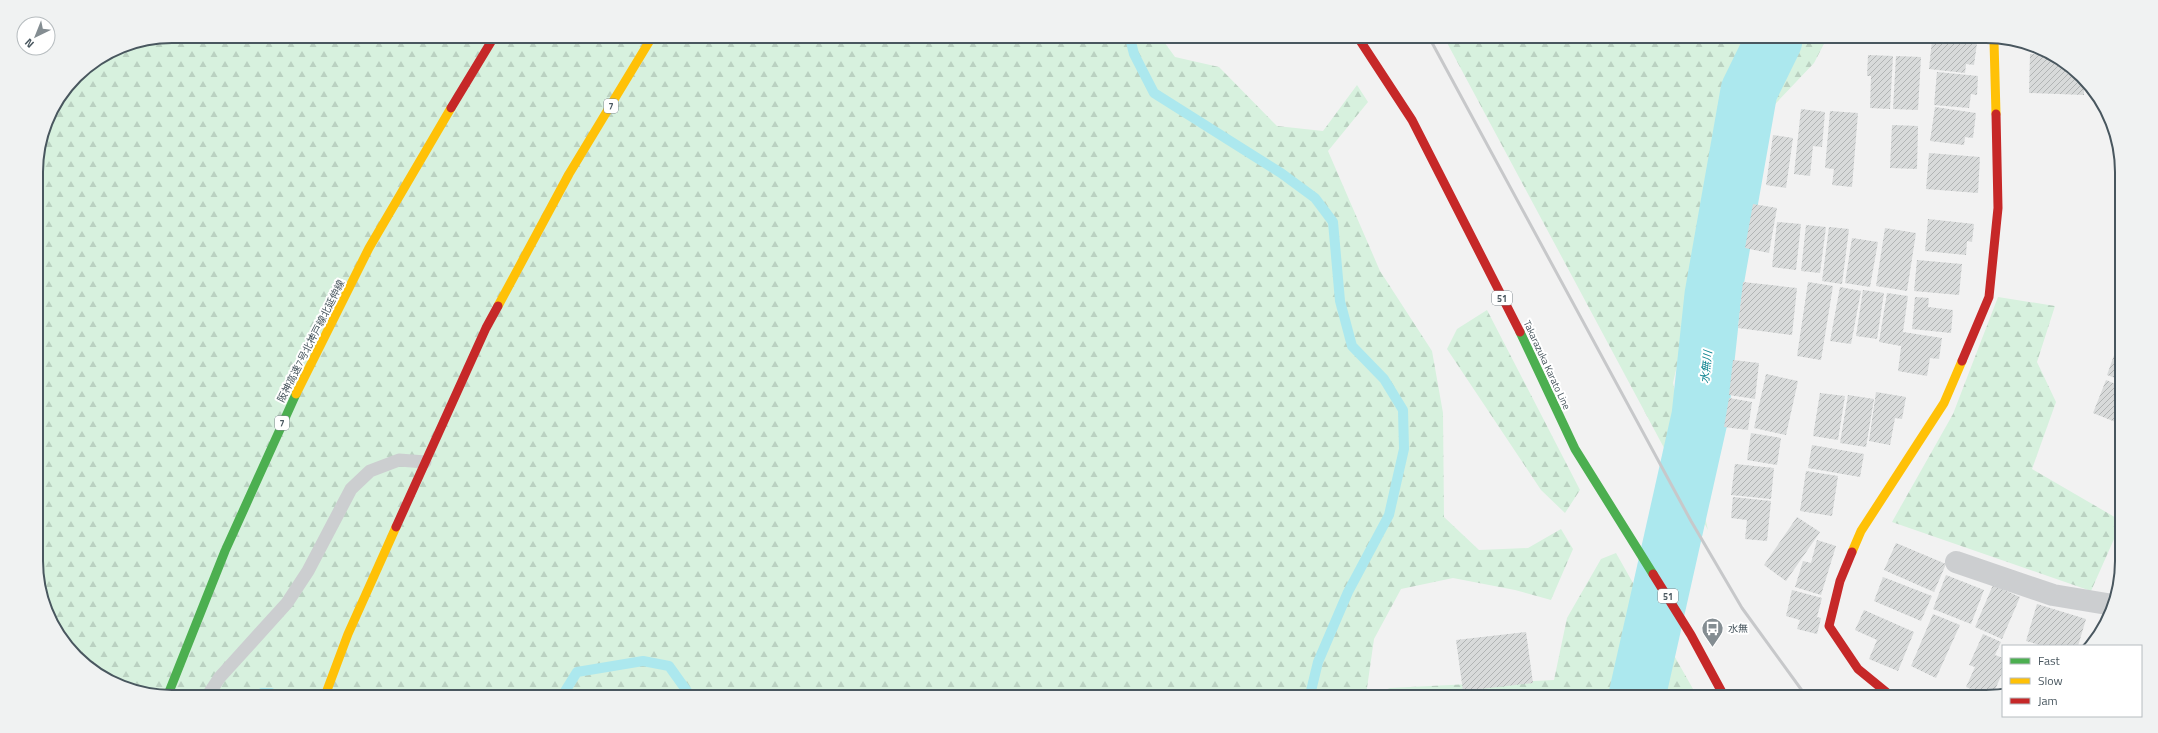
<svg xmlns="http://www.w3.org/2000/svg" width="2158" height="733" font-family="'Titillium Web','Noto Sans JP',sans-serif">
<style>
.forest{fill:url(#forest-firs)}
.lines{fill:none;stroke-linecap:round;stroke-linejoin:round}
.stream{stroke:#ace8ee;stroke-width:10}
.river{stroke:#ace8ee;stroke-width:57}
.building{fill:url(#building-hatch)}
.lane{stroke:#ccced0;stroke-width:13}
.street{stroke:#ccced0;stroke-width:22}
.fast{stroke:#4caf50;stroke-width:9}
.slow{stroke:#ffc107;stroke-width:9}
.jam{stroke:#c62828;stroke-width:9}
.rail{stroke:#c7c8ca;stroke-width:3}
.labels{text-anchor:middle;dominant-baseline:central;stroke-width:4;stroke-linejoin:round;paint-order:stroke}
.shield{fill:#fff;stroke:#80898f;stroke-width:1}
.shield-label{font-size:9px;font-weight:bold;fill:#49575f}
.street-label{font-size:10px;fill:#49575f;stroke:#fff}
.poi-label{font-size:10px;fill:#49575f;stroke:#fff;text-anchor:start}
.water-label{font-size:11px;font-style:italic;fill:#0d838f;stroke:#fff}
.rim{fill:none;stroke:#49575f;stroke-width:2}
</style>
<defs>
<pattern id="forest-firs" width="22" height="20" patternUnits="userSpaceOnUse"><rect width="22" height="20" fill="#d7f1de"/><path d="M5 1l3.5 6h-7zM16 11l3.5 6h-7z" fill="#bad1c1"/></pattern>
<pattern id="building-hatch" width="6" height="6" patternUnits="userSpaceOnUse"><rect width="6" height="6" fill="#d8dada"/><path d="M-1 1l2-2M0 6l6-6M5 7l2-2" fill="none" stroke="#b1b4b4"/></pattern>
</defs>
<rect width="100%" height="100%" fill="#f2f2f2"/>
<path class="forest" d="M172,36L1162,39L1175,57L1219,67L1277,126L1323,131L1357,85L1368,102L1328,151L1380,271L1432,351L1443,413L1444,517L1479,550L1528,548L1561,529L1573,549L1551,600L1515,590L1453,578L1401,589L1374,639L1366,695L137,692L104,679L70,651L39,587L36,164L46,120L76,76L120,46Z
M1445,39L1826,40L1814,63L1725,157L1673,383L1708,530Z
M1998,297L2055,306L2037,362L2056,402L2032,469L2118,519V530L2091,591L1892,522L1953,414Z
M1487,310L1580,490L1565,513L1541,490L1447,349L1457,329Z
M1616,553L1697,696L1371,695L1390,688L1554,680L1567,618L1601,559Z"/>
<g class="lines">
<path class="stream" d="M1130,38L1134,54L1154,93L1281,173L1315,198L1333,222L1340,301L1352,346L1384,379L1403,410L1404,449L1389,515L1348,592L1318,662L1310,695
M262,693H271
M564,693L577,672L643,661L669,666L689,694"/>
<path class="river" d="M1637,696L1700,416L1713,295L1749,91L1774,40"/>
</g>
<path class="building" d="M1932,40L1977,43L1974,65L1966,64L1965,73L1929,69Z
M2030,54L2052,55L2061,59L2084,79V95L2029,93Z
M1868,55L1893,56L1890,109L1870,108L1871,76H1867Z
M1896,56L1921,57L1918,110L1893,109Z
M1937,72L1978,76L1977,95L1971,94L1969,108L1934,105Z
M1935,107L1976,113L1973,138L1965,137L1964,145L1930,141Z
M1801,109L1825,112L1822,147L1813,146L1810,176L1794,174Z
M1830,111L1858,113L1852,187L1832,185L1834,169L1825,168Z
M1892,125L1918,126L1917,169L1890,168Z
M1773,135L1793,138L1786,188L1766,185Z
M1929,153L1980,157L1978,193L1926,189Z
M1753,204L1777,208L1769,253L1745,248Z
M1928,219L1974,224L1972,242L1967,241L1966,255L1925,251Z
M1777,222L1801,224L1796,270L1772,267Z
M1806,225L1826,227L1820,273L1801,271Z
M1829,227L1849,229L1842,284L1822,281Z
M1885,228L1916,233L1907,291L1876,286Z
M1852,238L1878,242L1870,287L1845,283Z
M1917,260L1962,264L1959,295L1914,291Z
M1743,282L1797,288L1792,335L1738,328Z
M1808,282L1833,286L1821,360L1797,356Z
M1840,287L1861,291L1851,344L1830,341Z
M1863,290L1884,293L1877,339L1856,336Z
M1887,293L1908,296L1901,346L1879,342Z
M1915,297L1929,298L1928,307L1953,310L1951,333L1912,329Z
M1903,332L1942,338L1939,359L1930,358L1927,376L1898,371Z
M2118,344V379L2107,375Z
M1733,360L1759,363L1755,399L1729,395Z
M1766,374L1798,381L1786,435L1754,428Z
M2106,380L2118,385V423L2093,413Z
M1876,392L1906,397L1902,419L1895,418L1890,445L1869,441Z
M1820,393L1845,396L1838,440L1813,436Z
M1848,395L1874,399L1866,447L1840,443Z
M1729,398L1752,402L1748,430L1724,427Z
M1751,433L1781,438L1777,465L1747,460Z
M1812,445L1864,454L1860,477L1808,468Z
M1735,464L1774,468L1771,499L1731,495Z
M1806,471L1838,476L1832,516L1800,511Z
M1733,497L1771,501L1767,541L1745,539L1747,520L1731,518Z
M1797,517L1820,532L1786,581L1764,565Z
M1817,540L1836,546L1821,595L1795,587L1803,561L1811,563Z
M1896,543L1946,564L1934,592L1884,570Z
M1946,575L1984,590L1971,624L1933,609Z
M1883,577L1932,596L1921,621L1874,601Z
M1993,585L2020,597L2002,639L1975,627Z
M1792,590L1822,598L1817,617L1821,618L1817,634L1797,629L1800,620L1786,616Z
M2037,604L2086,619L2078,646H2043L2026,641Z
M1864,610L1914,632L1898,671L1869,659L1877,640L1855,630Z
M1933,614L1960,625L1936,678L1911,666Z
M1526,632L1533,683L1463,691L1456,640Z
M1983,634L2001,642L1995,655L2003,658V671L1992,697L1966,687L1975,667L1969,665Z"/>
<g class="lines">
<path class="lane" d="M210,692L220,677L287,603L308,571L351,489L370,471L399,460L425,462"/>
<path class="street" d="M1956,562L2053,595L2113,605"/>
<path class="fast" d="M1520,332L1575,449L1653,574
M169,692L225,551L296,394"/>
<path class="slow" d="M1994,41L1996,114
M498,306L569,174L652,37
M296,394L369,248L451,108
M1852,552L1861,531L1944,403L1962,361
M326,693L348,634L396,527"/>
<path class="jam" d="M1359,39L1412,120L1520,332
M451,108L494,37
M1962,361L1989,297L1998,208L1996,114
M396,527L486,328L498,306
M1852,552L1840,581L1829,626L1858,669L1891,696
M1653,574L1691,635L1724,696"/>
<path class="rail" d="M1430,39L1691,521L1742,608L1806,696"/>
</g>
<defs>
<symbol id="bus-pin" viewBox="-11 -11 22 30"><path d="M0 17L-7.5 6A9.5 9.5 0 1 1 7.5 6Z" fill="#848d92" stroke="#fff"/><path d="M-5-6H5V4H4V6H2V4H-2V6H-4V4H-5ZM-3.5-4V0h7V-4ZM-3.5 1.2v1.5H-2V1.2ZM2 1.2v1.5H3.5V1.2Z" fill="#fff"/></symbol>
</defs>
<g fill-rule="evenodd">
<use href="#bus-pin" x="1700" y="616" width="25" height="34"/>
</g>
<g class="labels">
<g class="shield">
<rect x="604" y="99" width="14" height="14" rx="3"/>
<rect x="1492" y="291" width="20" height="14" rx="3"/>
<rect x="275" y="416" width="14" height="14" rx="3"/>
<rect x="1658" y="589" width="20" height="14" rx="3"/>
</g>
<g class="shield-label">
<text x="611" y="106">7</text>
<text x="1502" y="298">51</text>
<text x="282" y="423">7</text>
<text x="1668" y="596">51</text>
</g>
<g class="street-label">
<text transform="translate(311 341) rotate(-63)">阪神高速7号北神戸線北延伸線</text>
<text transform="translate(1547 365) rotate(65)">Takarazuka Karato Line</text>
</g>
<g class="poi-label">
<text x="1728" y="628">水無</text>
</g>
<g class="water-label">
<text transform="translate(1706 367) rotate(-84)">水無川</text>
</g>
</g>
<path d="M0 0H2158V733H0ZM172 43H1986A129 129 0 0 1 2115 172V561A129 129 0 0 1 1986 690H172A129 129 0 0 1 43 561V172A129 129 0 0 1 172 43Z" fill="#f0f2f2" fill-rule="evenodd"/>
<path class="rim" d="M172 43H1986A129 129 0 0 1 2115 172V561A129 129 0 0 1 1986 690H172A129 129 0 0 1 43 561V172A129 129 0 0 1 172 43Z"/>
<rect x="2002" y="645" width="140" height="72" fill="#ffffff" stroke="#b6bcbf"/>
<rect x="2010" y="658" width="20" height="6" fill="#4caf50" stroke="#b6bcbf"/>
<text x="2038" y="665" font-size="12" fill="#49575f">Fast</text>
<rect x="2010" y="678" width="20" height="6" fill="#ffc107" stroke="#b6bcbf"/>
<text x="2038" y="685" font-size="12" fill="#49575f">Slow</text>
<rect x="2010" y="698" width="20" height="6" fill="#c62828" stroke="#b6bcbf"/>
<text x="2038" y="705" font-size="12" fill="#49575f">Jam</text>
<g transform="translate(36 36) rotate(223)"><circle r="19" fill="#ffffff" stroke="#b6bcbf"/>
<path d="M0-3L7 15L0 10L-7 15Z" fill="#848d92"/>
<text y="-6" font-size="11" font-weight="bold" text-anchor="middle" fill="#49575f">N</text>
</g>
</svg>
